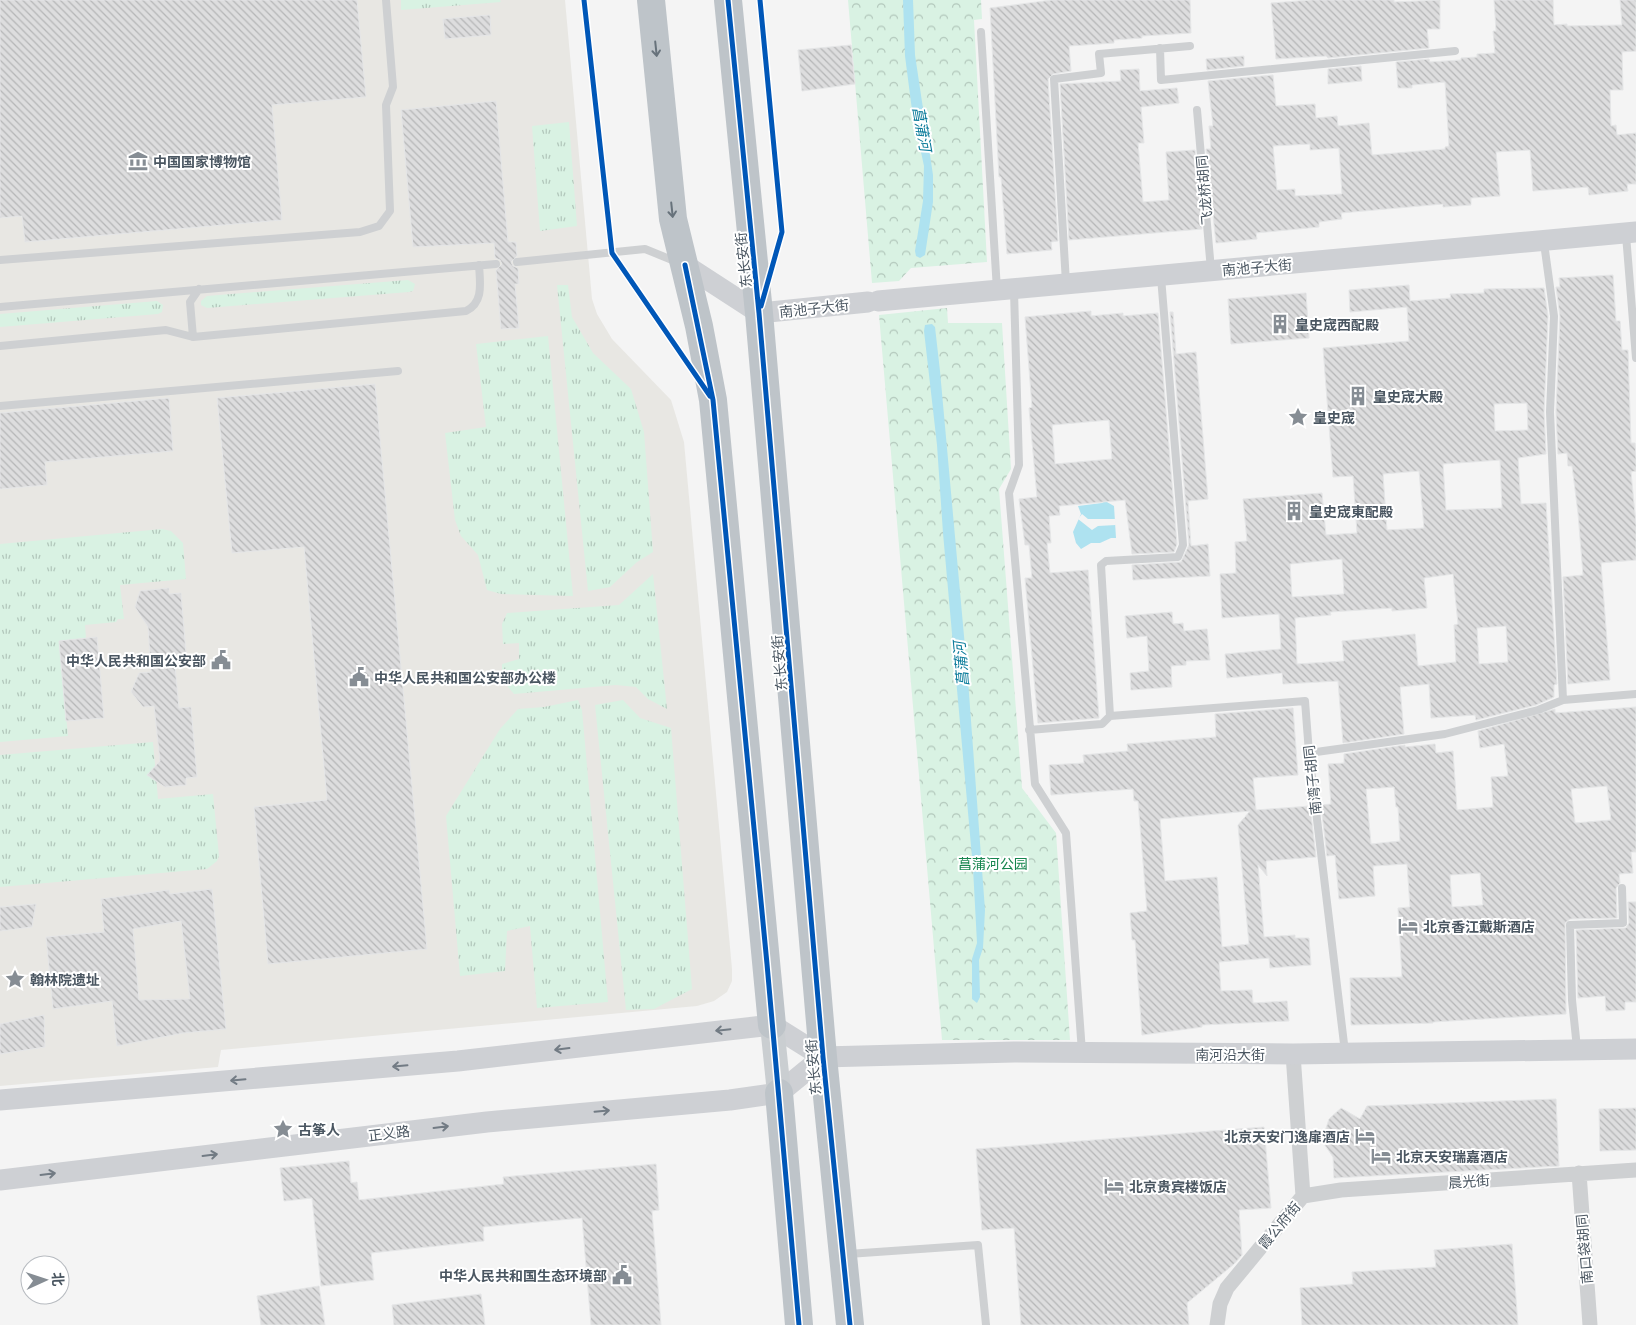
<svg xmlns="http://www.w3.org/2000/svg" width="1636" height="1325" font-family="'Titillium Web','Noto Sans SC',sans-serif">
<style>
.commercial{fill:#e8e7e3}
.grass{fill:url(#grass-tufts)}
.park{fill:url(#park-crowns)}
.water{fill:#aee2f0}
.pier{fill:#f4f4f4}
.building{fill:url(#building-back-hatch);stroke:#e5e6e7;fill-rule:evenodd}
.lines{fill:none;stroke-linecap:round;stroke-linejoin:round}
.lane{stroke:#ced0d2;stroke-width:8}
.street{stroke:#ced0d2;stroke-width:15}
.secondary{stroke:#ced0d4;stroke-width:21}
.primary{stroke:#caced1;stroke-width:24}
.highway{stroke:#bec4c9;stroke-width:28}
.cycleway-casing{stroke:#fff;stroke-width:8}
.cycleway{stroke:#0057b8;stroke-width:5}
.oneway{stroke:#67727b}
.oneway2{stroke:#727b84}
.labels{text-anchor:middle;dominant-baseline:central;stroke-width:4;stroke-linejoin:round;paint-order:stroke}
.poi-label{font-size:14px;font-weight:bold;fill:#4a5661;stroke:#fff;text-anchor:start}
.street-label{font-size:14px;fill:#4a5661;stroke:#fff}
.park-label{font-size:14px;fill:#17864f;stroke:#fff}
.water-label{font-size:15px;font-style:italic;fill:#0c7c9b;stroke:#fff}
</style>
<defs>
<pattern id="grass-tufts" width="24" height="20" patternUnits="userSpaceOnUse" patternTransform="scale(1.25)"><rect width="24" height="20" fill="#d9f2e3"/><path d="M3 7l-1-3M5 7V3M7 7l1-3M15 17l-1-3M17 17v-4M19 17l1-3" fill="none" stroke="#b2c7bb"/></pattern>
<pattern id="park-crowns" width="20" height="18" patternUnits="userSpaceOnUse" patternTransform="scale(1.25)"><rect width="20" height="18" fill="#d9f2e3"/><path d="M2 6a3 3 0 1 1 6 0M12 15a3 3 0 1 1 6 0" fill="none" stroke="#b2c7bb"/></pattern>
<pattern id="building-back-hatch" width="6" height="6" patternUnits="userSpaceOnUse" patternTransform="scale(1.25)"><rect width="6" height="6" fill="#ddddde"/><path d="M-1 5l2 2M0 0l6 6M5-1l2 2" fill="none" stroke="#b5b6b7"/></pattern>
</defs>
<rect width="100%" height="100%" fill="#f4f4f4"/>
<path class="commercial" d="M0,0H565L592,299L597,314L612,339L671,400L684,442L732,969V981L727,992L714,1001L697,1006L221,1050L218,1067L0,1086Z"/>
<path class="grass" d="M401,0H500L501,2L401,10Z
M569,122L577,226L540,231L532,126Z
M408,280L415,284L413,291L409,292L207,308L201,305V301L207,296Z
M557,285H568L572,317L593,353L631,389L644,432L653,552L637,562L610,587L588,591Z
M157,301L163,305L162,312L158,314L0,327V314Z
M548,336L573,596L501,594L487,590L478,555L461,536L455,520L445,433L486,427L476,344Z
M162,529L171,531L183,543L186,579L120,585L124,619H118L116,622L85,625L86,638L59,641L68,736L0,742V544Z
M653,574L667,709L648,699L636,687L616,685L514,694L502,680V664L519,659V643L503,644L502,624L507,613L619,605Z
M578,700L582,710L608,1002L537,1008L530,926L507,931L505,971L460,976L446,816L500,729L518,709L544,707Z
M623,700L640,718L671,728L692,989L654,1009L626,1010L595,705Z
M153,742L158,799L213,794L219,856L217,861L207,869L0,887V755Z"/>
<path class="park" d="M848,0H981L982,19L974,20L987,262L911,268L899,281L872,283Z
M947,308L948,323H1002L1011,469L999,489L1022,788L1056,833L1070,1040H942L879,315Z"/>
<path class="water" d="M903,0H913L915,55L933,175V202L925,255L920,258L916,256L915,251L923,201L924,166L912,110L905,56Z
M932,324L935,327L940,371L968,680L985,910L983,948L979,960L980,997L977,1003L972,999V959L977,943L973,868L943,533L937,445L924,331L925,325Z
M1105,501L1114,506L1116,538H1111L1100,543H1091L1081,549L1076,543L1073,532L1081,514L1078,506L1102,503Z"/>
<path class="pier" d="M1082,514L1088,519H1115L1116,525L1098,526L1092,530L1078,519Z"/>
<path class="building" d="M0,0H357L366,97L272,105L282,220L25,242L22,216L0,218Z
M1052,0H1190L1191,33L1142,36V38L1114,40V43L1069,46L1071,71L1053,74L1048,79L1058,241L1051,242L1052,250L1007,254L1001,177H999L990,8Z
M1311,0H1394V2L1440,0V29H1427L1429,48L1328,58L1326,56L1276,59L1271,3Z
M1494,0H1553L1554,25L1567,24V26L1622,25L1620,0H1636V51L1622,52L1623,90H1610L1611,126L1616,125L1617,135L1636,133V184H1627L1628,191L1589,195L1588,187L1533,191L1530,150L1496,152L1500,196L1471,198V205L1443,207V204L1341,213L1342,219L1319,222V227L1256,233L1257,239L1216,243L1206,149H1211L1209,126H1213L1208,81L1273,75L1276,106L1315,104L1316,118L1337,116L1338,126L1369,123L1372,155L1445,149V147L1449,146L1445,82L1412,85V88H1398L1396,62L1429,59L1430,62L1461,60V58L1477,57V54L1495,53L1493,31H1496ZM1310,144V150L1339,148L1342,194L1295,196V189L1277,190L1273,146Z
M490,15L491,35L445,39L443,19Z
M851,45L855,84L802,91L798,50Z
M1244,56V66L1207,70L1206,59Z
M1361,66L1362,81L1328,84V69Z
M1139,69L1140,91L1177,88L1179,103L1141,107L1144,143H1138L1143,202L1169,200L1166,152L1195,150L1202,229L1069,240L1060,84L1121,81L1120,70Z
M496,101L508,242H516L517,256L511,262L513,266L518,268L519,284H515L519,328L501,329L496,270L502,264L500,260L495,258L494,243L413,247L401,110Z
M1613,275L1616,321H1620L1622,350H1628L1631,443H1635L1636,459V471L1631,472L1636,524V560L1601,563L1610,680L1568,684L1563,577L1583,575L1578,513L1572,466H1568L1567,453L1558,454L1556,412L1560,316L1556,287H1560L1559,278Z
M1409,285L1410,301L1451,298L1450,294L1484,293V289L1544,288L1548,316L1544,412L1546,454L1518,458L1521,504L1546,503L1557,684L1554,685V697L1536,705L1476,720L1475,715L1431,718L1429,684L1400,687L1404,734L1343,743L1338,681L1283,684L1282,673L1227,678L1225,654L1281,649L1279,614L1222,618L1220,574L1236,573L1235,542L1247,541L1243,499L1322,493L1326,535L1357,533L1353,476L1333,477L1323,348L1409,341L1407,307L1350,312L1349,290ZM1527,403L1528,430L1495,431L1494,404ZM1500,460L1502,508L1446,510L1443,464ZM1419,471L1424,528L1387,530L1383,474ZM1342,559L1344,594L1292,597L1290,564ZM1453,574L1458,624L1454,625L1456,662L1418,666L1415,634L1342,641L1344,661L1297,664L1295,618L1331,615L1330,612L1392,608V611L1427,608L1424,578ZM1506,626L1508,662L1479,664L1477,628Z
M1306,293L1309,338L1231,344L1228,299Z
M1091,311V316L1123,313V316L1158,313L1177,544L1174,552L1132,554L1125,500L1059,506L1060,515L1049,516L1051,543H1047L1050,573L1088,570L1099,718L1038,723L1025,578H1032L1029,545H1025L1019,499L1037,497L1029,408L1032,407L1025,317ZM1109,420L1112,459L1055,464L1052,425Z
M1170,312H1173L1176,354L1196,352L1208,499L1188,501L1191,546L1208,544L1210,576L1133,580L1132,565L1181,562L1189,545Z
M375,384L427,949L268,964L254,807L327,800L304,547L232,553L217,398Z
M169,398L173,451L45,462L47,485L0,489V413Z
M169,588V594L181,593L187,665L175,666L179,708L191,707L197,777L186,778V785L165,787L147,775L160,761L154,706L143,707L131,692L139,673L151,672L148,627L135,607L140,591Z
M1172,612L1173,624L1183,623L1184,631L1207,629L1210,660L1186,661V665L1171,666L1172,687L1131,690L1130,673L1149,671L1147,636L1127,638L1125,616Z
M97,637L104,718L66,721L59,641Z
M1636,707V852H1631L1633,873L1619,874L1620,883L1616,888L1617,918L1570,919L1565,923L1566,1014L1433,1022V1023L1351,1025L1350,978L1402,977L1398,908L1410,907L1407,864L1373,866L1375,896L1339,899L1335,855L1327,856L1321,805L1331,804L1328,764L1344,763V754L1405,745V747L1435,744L1436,753L1453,751L1457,810L1493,807L1491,777L1508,776L1504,744L1480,748L1478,731L1555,709V713ZM1607,786L1611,820L1575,823L1571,789ZM1394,787L1396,807H1398L1400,841L1371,844L1366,789ZM1480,873L1483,905L1452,907L1450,875Z
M1293,708L1298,775L1253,778L1256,810L1310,806L1316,857L1266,861L1267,876L1258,865L1264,937L1295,935V938H1309L1311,965L1270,968L1269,958L1219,962L1221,991L1252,990L1253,1003L1287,1001L1289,1021L1202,1025V1027L1142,1035L1135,940H1132L1130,913L1147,911L1138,801H1134L1133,789L1051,795L1049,765L1084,763L1083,755L1128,751L1127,744L1216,737L1215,714ZM1250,811L1238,825L1249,944L1222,947L1217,877L1165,881L1160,819Z
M212,889L226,1029L183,1033L117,1046L112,1001L53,1009L46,937L104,932L101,899L169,890L170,894ZM181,921L190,999L139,1000L133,929Z
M1628,902H1636V1002H1625V1010L1606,1011L1605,996L1578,998L1576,930L1626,928L1629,923Z
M36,904L32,927L0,931V907Z
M44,1015L45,1047L0,1054V1024Z
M1556,1099L1559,1166L1334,1178L1333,1157L1322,1141L1329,1119L1341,1108L1360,1119L1367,1106Z
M1636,1108V1150L1600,1151L1599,1109Z
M1264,1127L1271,1208L1239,1210L1242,1255L1234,1264L1187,1303L1189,1325H1021L1014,1228L982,1230L976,1149Z
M349,1161L351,1183L357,1182L359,1200L504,1184L503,1177L656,1164L659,1210L652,1211L661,1325H591L582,1218L483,1227L484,1241L371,1253L374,1280L321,1286L312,1198L284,1201L280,1168Z
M1512,1244L1518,1325H1302L1300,1288L1353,1284L1352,1272L1436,1267L1434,1250Z
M319,1286L325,1325H261L257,1296Z
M481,1294L485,1325H394L392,1305Z"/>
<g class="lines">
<path class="lane" d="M981,32L997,290
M1160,48L1161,80L1455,51
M1197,110L1211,270
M1626,235L1636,358
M1544,243L1554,316L1550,412L1563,700
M0,260L360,232L379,226L390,211L386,105L393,87L386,0
M517,262L645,249L677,262
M1066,283L1054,79L1101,73L1099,54L1190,46
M1014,291L1019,465L1009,493L1035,784L1066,833L1082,1052
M0,307L496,264
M193,337L190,302L199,289
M0,346L166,330L193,337L466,311C484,302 480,283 479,265
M0,406L398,371
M1110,716L1305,701L1309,753L1345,1052
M1029,730L1102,724L1110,716L1101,565L1106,561L1178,557L1183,545L1161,277
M1309,753L1445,734L1538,710L1563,700L1636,694
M1577,1048L1572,1000L1570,925L1623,923L1622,888
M848,1254L978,1245L986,1325"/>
<path class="street" d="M1579,1173L1590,1325
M1303,1196L1341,1190L1636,1170
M1217,1325L1220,1304L1227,1288L1303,1196L1293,1054"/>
<path class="secondary" d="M685,265L759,313L868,302
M878,301L1636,232
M823,1057L1014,1052L1293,1054L1636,1049
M0,1100L458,1061L772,1025L823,1057
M0,1180L487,1122L730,1100L779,1093L823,1057"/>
<path class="primary" d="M772,1025L779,1093"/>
<path class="highway" d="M651,0L673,219L699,326L713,400L772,1025
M728,0L759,313L823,1057L850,1325
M779,1093L799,1325"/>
<defs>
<path id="cycleway" d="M584,0L612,253L710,396
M728,0L759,313L823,1057L850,1325
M760,0L782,232L761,306
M685,265L713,400L767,964L799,1325"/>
</defs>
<use href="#cycleway" class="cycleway-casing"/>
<use href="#cycleway" class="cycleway"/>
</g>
<defs><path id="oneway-shaft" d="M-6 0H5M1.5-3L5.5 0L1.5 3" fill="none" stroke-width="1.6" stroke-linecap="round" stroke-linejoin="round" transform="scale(1.25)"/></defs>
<g class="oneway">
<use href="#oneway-shaft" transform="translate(656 49) rotate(84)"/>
<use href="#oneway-shaft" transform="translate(672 210) rotate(84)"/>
</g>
<g class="oneway2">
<use href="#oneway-shaft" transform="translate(723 1030) rotate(174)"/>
<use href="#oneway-shaft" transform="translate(562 1049) rotate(173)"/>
<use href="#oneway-shaft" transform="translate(400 1066) rotate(175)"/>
<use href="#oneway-shaft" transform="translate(238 1080) rotate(175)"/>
<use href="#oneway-shaft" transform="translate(602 1111) rotate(-5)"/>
<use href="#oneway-shaft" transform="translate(441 1127) rotate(-7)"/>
<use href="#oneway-shaft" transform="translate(210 1155) rotate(-7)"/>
<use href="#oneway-shaft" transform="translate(48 1174) rotate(-7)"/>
</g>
<defs>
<symbol id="museum-bare" viewBox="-9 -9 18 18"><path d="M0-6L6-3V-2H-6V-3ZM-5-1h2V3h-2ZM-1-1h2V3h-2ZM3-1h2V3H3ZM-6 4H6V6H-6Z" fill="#868d94" stroke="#fff" stroke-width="2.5" paint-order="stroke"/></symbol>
<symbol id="building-bare" viewBox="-9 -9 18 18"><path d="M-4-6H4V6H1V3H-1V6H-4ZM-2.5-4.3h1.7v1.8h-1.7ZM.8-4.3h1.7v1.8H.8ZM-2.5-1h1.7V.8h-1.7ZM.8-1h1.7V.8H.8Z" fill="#868d94" stroke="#fff" stroke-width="2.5" paint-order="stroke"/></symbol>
<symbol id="sight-bare" viewBox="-9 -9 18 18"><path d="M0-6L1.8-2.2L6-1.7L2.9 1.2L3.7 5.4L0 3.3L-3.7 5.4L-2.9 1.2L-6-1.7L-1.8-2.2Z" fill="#868d94" stroke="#fff" stroke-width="2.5" paint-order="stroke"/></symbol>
<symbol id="civic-bare" viewBox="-9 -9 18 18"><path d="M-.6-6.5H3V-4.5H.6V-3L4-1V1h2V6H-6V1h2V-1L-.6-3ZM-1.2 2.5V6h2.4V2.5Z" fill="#868d94" stroke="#fff" stroke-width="2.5" paint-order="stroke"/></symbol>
<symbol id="hotel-bare" viewBox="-9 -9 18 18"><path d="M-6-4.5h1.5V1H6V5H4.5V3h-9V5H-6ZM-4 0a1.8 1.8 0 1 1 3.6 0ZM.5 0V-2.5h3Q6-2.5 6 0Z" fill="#868d94" stroke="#fff" stroke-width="2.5" paint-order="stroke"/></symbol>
</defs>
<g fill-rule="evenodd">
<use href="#museum-bare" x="124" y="147" width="28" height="28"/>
<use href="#building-bare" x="1266" y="310" width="28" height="28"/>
<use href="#building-bare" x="1344" y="382" width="28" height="28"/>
<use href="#sight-bare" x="1284" y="403" width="28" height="28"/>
<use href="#building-bare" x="1280" y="497" width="28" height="28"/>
<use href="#civic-bare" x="207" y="646" width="28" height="28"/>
<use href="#civic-bare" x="345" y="663" width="28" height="28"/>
<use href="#hotel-bare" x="1394" y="912" width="28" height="28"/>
<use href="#sight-bare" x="1" y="965" width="28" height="28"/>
<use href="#sight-bare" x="269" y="1115" width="28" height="28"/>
<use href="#hotel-bare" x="1351" y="1122" width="28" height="28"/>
<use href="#hotel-bare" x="1367" y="1142" width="28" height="28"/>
<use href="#hotel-bare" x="1100" y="1172" width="28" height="28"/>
<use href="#civic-bare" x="608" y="1261" width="28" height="28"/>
</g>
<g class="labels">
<g class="poi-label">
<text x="153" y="161">中国国家博物馆</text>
<text x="1295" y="324">皇史宬西配殿</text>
<text x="1373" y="396">皇史宬大殿</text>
<text x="1313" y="417">皇史宬</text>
<text x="1309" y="511">皇史宬東配殿</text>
<text x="206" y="660" text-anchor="end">中华人民共和国公安部</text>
<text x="374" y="677">中华人民共和国公安部办公楼</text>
<text x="1423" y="926">北京香江戴斯酒店</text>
<text x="30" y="979">翰林院遗址</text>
<text x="298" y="1129">古筝人</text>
<text x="1350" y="1136" text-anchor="end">北京天安门逸扉酒店</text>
<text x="1396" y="1156">北京天安瑞嘉酒店</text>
<text x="1129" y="1186">北京贵宾楼饭店</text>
<text x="607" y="1275" text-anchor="end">中华人民共和国生态环境部</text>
</g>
<g class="street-label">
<text transform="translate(1204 190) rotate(-95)">飞龙桥胡同</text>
<text transform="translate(743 260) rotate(-96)">东长安街</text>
<text transform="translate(1257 267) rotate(-5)">南池子大街</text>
<text transform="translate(814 308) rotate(-6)">南池子大街</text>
<text transform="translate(779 663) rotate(-95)">东长安街</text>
<text transform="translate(1312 780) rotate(-96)">南湾子胡同</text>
<text x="1230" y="1054">南河沿大街</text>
<text transform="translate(813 1067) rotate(-95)">东长安街</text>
<text transform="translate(389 1133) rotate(-7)">正义路</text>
<text transform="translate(1469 1181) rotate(-4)">晨光街</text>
<text transform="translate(1279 1225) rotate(-50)">霞公府街</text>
<text transform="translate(1584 1249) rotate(-95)">南口袋胡同</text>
</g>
<g class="park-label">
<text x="993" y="863">菖蒲河公园</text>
</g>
<g class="water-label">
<text transform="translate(922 129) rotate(80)">菖蒲河</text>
<text transform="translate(961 664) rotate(-95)">菖蒲河</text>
</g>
</g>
<g transform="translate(45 1280) rotate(87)"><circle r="24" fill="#ffffff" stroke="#b7bbc0"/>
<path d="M0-4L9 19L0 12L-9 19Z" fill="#868d94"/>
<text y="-8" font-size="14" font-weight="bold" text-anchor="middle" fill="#4a5661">北</text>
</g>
</svg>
